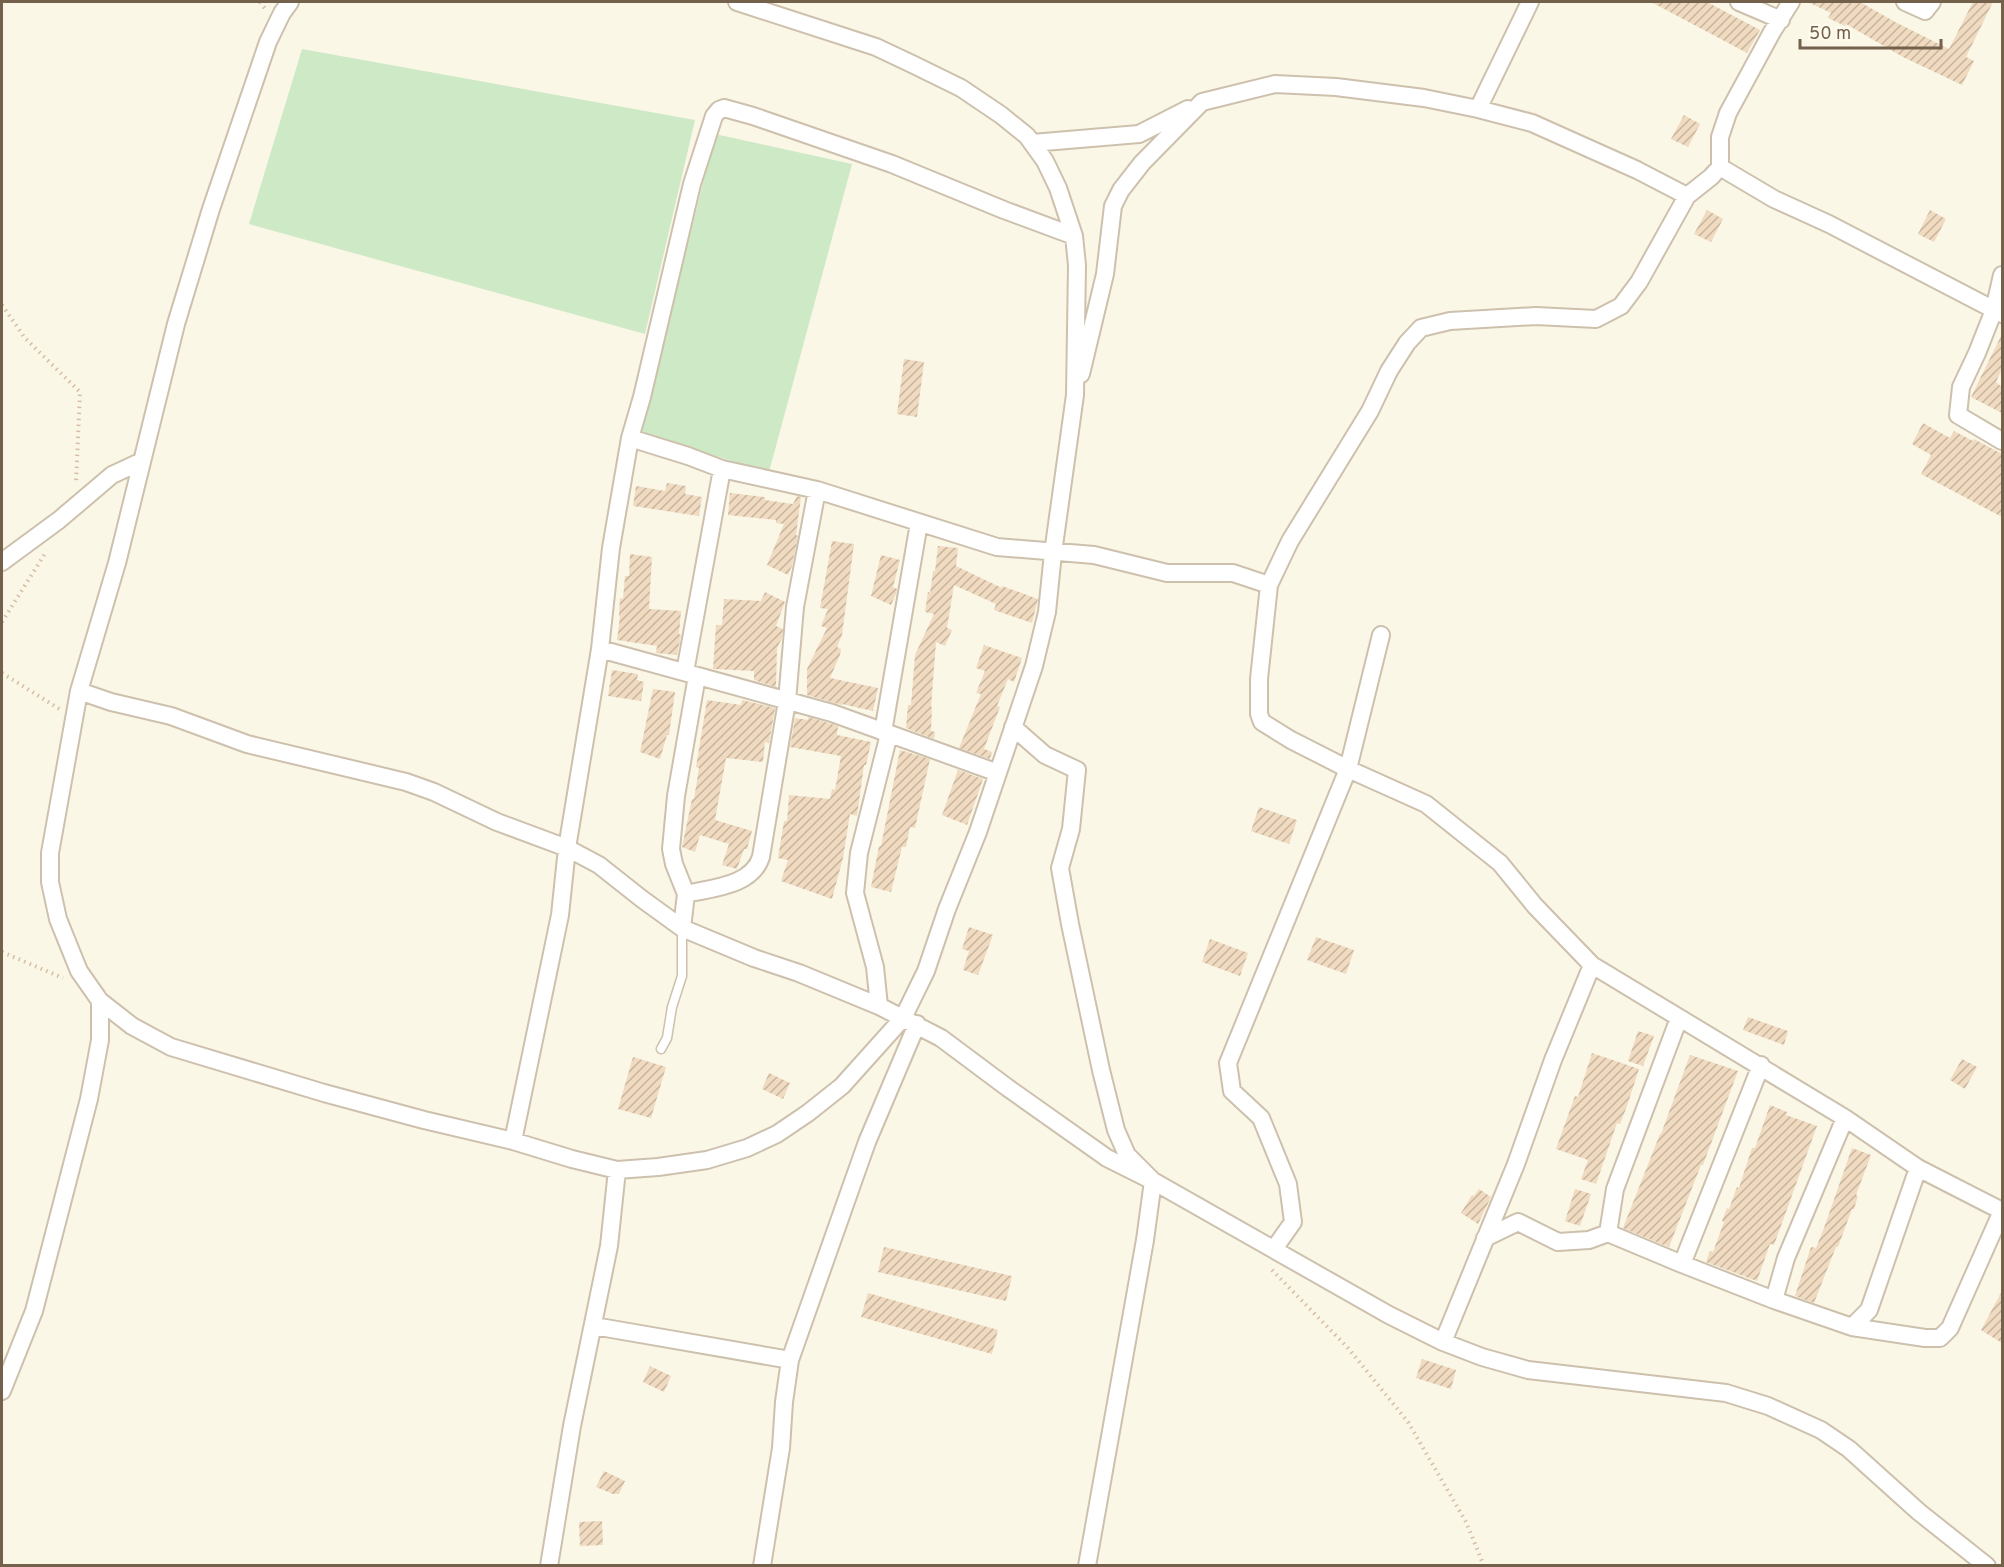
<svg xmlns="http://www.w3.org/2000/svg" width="2004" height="1567" font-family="Overpass,sans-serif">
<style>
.grass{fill:#cee9c6}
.building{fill:url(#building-hatch)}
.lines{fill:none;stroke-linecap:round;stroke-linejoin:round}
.service-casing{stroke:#cdc0ad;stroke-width:11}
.minor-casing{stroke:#cdc0ad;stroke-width:20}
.path{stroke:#d5bea3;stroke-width:4;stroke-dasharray:1.5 4.5;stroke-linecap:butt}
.service{stroke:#fff;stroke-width:8}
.minor{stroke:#fff;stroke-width:16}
</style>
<defs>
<pattern id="building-hatch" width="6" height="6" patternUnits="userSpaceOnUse" patternTransform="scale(1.5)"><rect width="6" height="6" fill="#f0dac0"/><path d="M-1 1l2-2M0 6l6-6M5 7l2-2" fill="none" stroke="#c7b49e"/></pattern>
</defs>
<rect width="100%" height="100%" fill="#fbf7e7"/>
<path class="grass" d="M302,49L695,120L645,334L249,224Z
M715,134L852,164L769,472L641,434Z"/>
<path class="building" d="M1651,2H1707L1760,30L1747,53Z
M1808,2H1860L1897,23L1949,49L1973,2H1993L1966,57L1974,61L1962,85L1903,57L1846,24L1845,26L1828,18L1831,13Z
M1684,115L1700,124L1688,147L1671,139Z
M1707,210L1723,219L1711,242L1694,234Z
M1930,210L1946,219L1934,242L1918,234Z
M2002,334V369L1996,382L2002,387V413L1971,397Z
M904,359L924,362L917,417L897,414Z
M1923,423L1950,438L1954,431L1973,441L1974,439L2002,454V517L1921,474L1931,455L1912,444Z
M667,483L686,486L685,494L702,497L699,516L633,506L636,486L665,491Z
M730,493L765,497V500L793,504L797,496L801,497L796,535L798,536L792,566L788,575L767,565L784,524L776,523V520L728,515Z
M832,541L854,544L842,635L837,647L841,649L840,655L830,678L878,688L873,711L842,704V705L807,695V669L827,628L821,626L828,609L820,608Z
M938,546L958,548L956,566L1002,588V586L1038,599L1032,623L994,610L996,604L954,585L947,628L952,630L945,646L936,642L931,707H932L931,731L935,732L934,739L906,728L908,705H911L915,655L934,614L925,612L928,592L930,593L933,571H935Z
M630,554L652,557L649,609L681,611L679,634L681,635L677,655L656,653L657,646L617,640L620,616H619L620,598L623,599L625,576H629Z
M881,555L900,560L893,587L897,589L896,594L891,605L871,596Z
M765,592L785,602L776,626L783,629L782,638L777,648L776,687L754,680V671L713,669L716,625H722L724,599L761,601Z
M984,645L1022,658L1014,682L1008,679L997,706L1000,707L984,749L992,752L990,759L959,748L981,694L976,693L985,671L976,668Z
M612,670L638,674L637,680L644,682L641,701L608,696Z
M653,689L675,692L669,735H667L660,759L640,752Z
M707,700L741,705L742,700L775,708L769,743L765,742L763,762L726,758L715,820L752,831L747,849H744L737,869L722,865L729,844L700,835L695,852L682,847L692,799H694L699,768L696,767Z
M808,717L838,726L837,735L871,742L866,765H864L857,816L850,814L843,858L832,899L781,881L788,860L778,858L784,821H787L789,795L830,799L832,789L835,790L841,756L790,747L795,718L808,720Z
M900,750L930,759L915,828L910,827L906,847H902L891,892L871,887L879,846H881Z
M958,770L983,779L967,825L942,815Z
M1259,807L1297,820L1289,844L1251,831Z
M969,927L993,935L978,975L963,970L969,951L962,949Z
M1316,937L1354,950L1346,974L1307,960Z
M1210,939L1248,953L1240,976L1202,962Z
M1748,1017L1788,1031L1784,1045L1743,1030Z
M1638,1031L1654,1036L1643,1066L1628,1061Z
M1592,1053L1639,1069L1627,1106L1620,1124L1617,1123L1596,1184L1581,1179L1588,1160L1556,1149L1575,1096L1578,1097Z
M1690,1055L1738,1071L1703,1165H1701L1669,1247L1623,1228L1660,1134H1661Z
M633,1057L666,1067L651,1118L618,1109Z
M1962,1059L1977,1067L1965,1089L1950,1080Z
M769,1073L790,1083L783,1099L762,1089Z
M1770,1105L1787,1112L1786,1115L1817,1126L1774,1245L1770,1244L1757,1281L1706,1262L1710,1251L1713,1252L1724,1222L1722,1221L1727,1208L1729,1209L1737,1187L1739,1188L1752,1148H1755Z
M1852,1148L1871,1155L1856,1195L1858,1196L1854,1209H1852L1838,1247H1836L1814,1303L1795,1296L1811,1247L1816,1248L1824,1228Z
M1479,1189L1491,1197L1478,1224L1461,1213L1472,1195L1474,1196Z
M1575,1189L1591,1194L1580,1226L1565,1221Z
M884,1247L1012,1276L1006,1301L878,1272Z
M2002,1291V1343L1981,1330Z
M868,1293L998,1330L992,1354L861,1317Z
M1422,1359L1456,1370L1451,1389L1416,1378Z
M650,1366L671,1376L664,1392L643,1382Z
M604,1471L625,1481L619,1494H613L596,1487Z
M602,1521L603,1545L580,1546L579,1522Z"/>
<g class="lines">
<defs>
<path id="service" d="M661,1049L667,1038L672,1007L682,976V928"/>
<path id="minor" d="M290,2L282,13L268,42L211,209L176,324L117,563L79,691L50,853V882L58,919L79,971L100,1001L132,1026L171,1047L324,1093L424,1120L513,1141L572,1159L617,1170L658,1167L707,1160L747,1148L777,1134L808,1113L842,1086L903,1018L926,971L947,909L978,832L1034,666L1047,612L1053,553L1075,395L1077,265L1074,236L1058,188L1045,161L1027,136L1001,115L961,88L912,64L876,47L737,2
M1739,2L1781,20
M1791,2L1772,32L1728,113L1720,137V167L1774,199L1829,224L2002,314
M1905,2L1925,11L1932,2
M1478,109L1530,2
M1032,143L1139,134L1188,109
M2002,275L1994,310L1977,353L1961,387L1958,415L2002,441
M1081,374L1105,274L1113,206L1121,190L1142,163L1202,102L1275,84L1336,87L1424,98L1478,109L1532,123L1637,170L1687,196L1711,177L1720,167
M630,438L688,456L722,469L817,490L997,547L1094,555L1167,573H1233L1269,585L1259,679V714L1262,722L1291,740L1348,769L1426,804L1500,863L1535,906L1592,965L1845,1118L1918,1168L2002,1211
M2,562L59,520L112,475L142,461
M1269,585L1290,541L1370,411L1389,371L1407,343L1421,328L1450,321L1536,316L1596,319L1621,306L1639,282L1687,196
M600,649L832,713L998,773
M685,672L722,469
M79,691L111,702L171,716L247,744L406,782L434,792L497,822L567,848L599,865L642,899L682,928L754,958L799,973L879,1006L941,1038L1008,1088L1107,1158L1153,1181L1389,1315L1443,1342L1482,1357L1528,1370L1726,1393L1768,1406L1821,1430L1849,1449L1919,1512L1987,1566
M1013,727L1045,755L1077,770L1071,829L1060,868L1070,924L1101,1070L1116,1130L1127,1155L1153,1181L1145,1240L1087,1566
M883,732L919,523
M686,894L674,864L671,849L676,796L697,676
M682,928L686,894C712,888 752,886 761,857L787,701L795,607L817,490
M879,1006L875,967L855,893L859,853L889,734
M1679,1018L1615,1189L1608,1233L1682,1264L1774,1300L1786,1258L1845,1118
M513,1141L560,915L567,848L600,649L611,548L630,438L642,397L692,184L714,116L719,110L724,108L753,116L892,164L1004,210L1074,236
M1485,1238L1518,1222L1558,1242L1589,1240L1608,1233
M1274,1249L1293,1222L1288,1184L1261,1118L1232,1091L1228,1063L1348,769L1381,635
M1682,1264L1761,1065
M1774,1300L1852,1327L1869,1310L1918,1168
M594,1326L790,1360
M1852,1327L1925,1338H1940L1950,1328L2002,1211
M1443,1342L1516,1164L1553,1060L1592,965
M2,1391L34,1311L89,1099L100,1040V1001
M549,1566L572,1426L609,1246L617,1170
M762,1566L781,1448L784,1402L790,1360L867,1142L917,1024"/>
</defs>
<use href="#service" class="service-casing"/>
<use href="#minor" class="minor-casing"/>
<path class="path" d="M260,2L266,10
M2,305L25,338L80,392L76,484
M2,622L46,552
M2,673L61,710
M2,952L63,978
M1272,1270L1348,1348L1408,1422L1466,1522L1484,1566"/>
<use href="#service" class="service"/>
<use href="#minor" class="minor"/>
</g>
<rect width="2004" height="1567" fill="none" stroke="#74614c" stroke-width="6"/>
<path d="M1800 39v9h141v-9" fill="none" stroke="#74614c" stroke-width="3"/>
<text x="1809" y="39" font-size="18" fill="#74614c" stroke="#fefaed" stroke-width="4.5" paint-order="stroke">50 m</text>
</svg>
